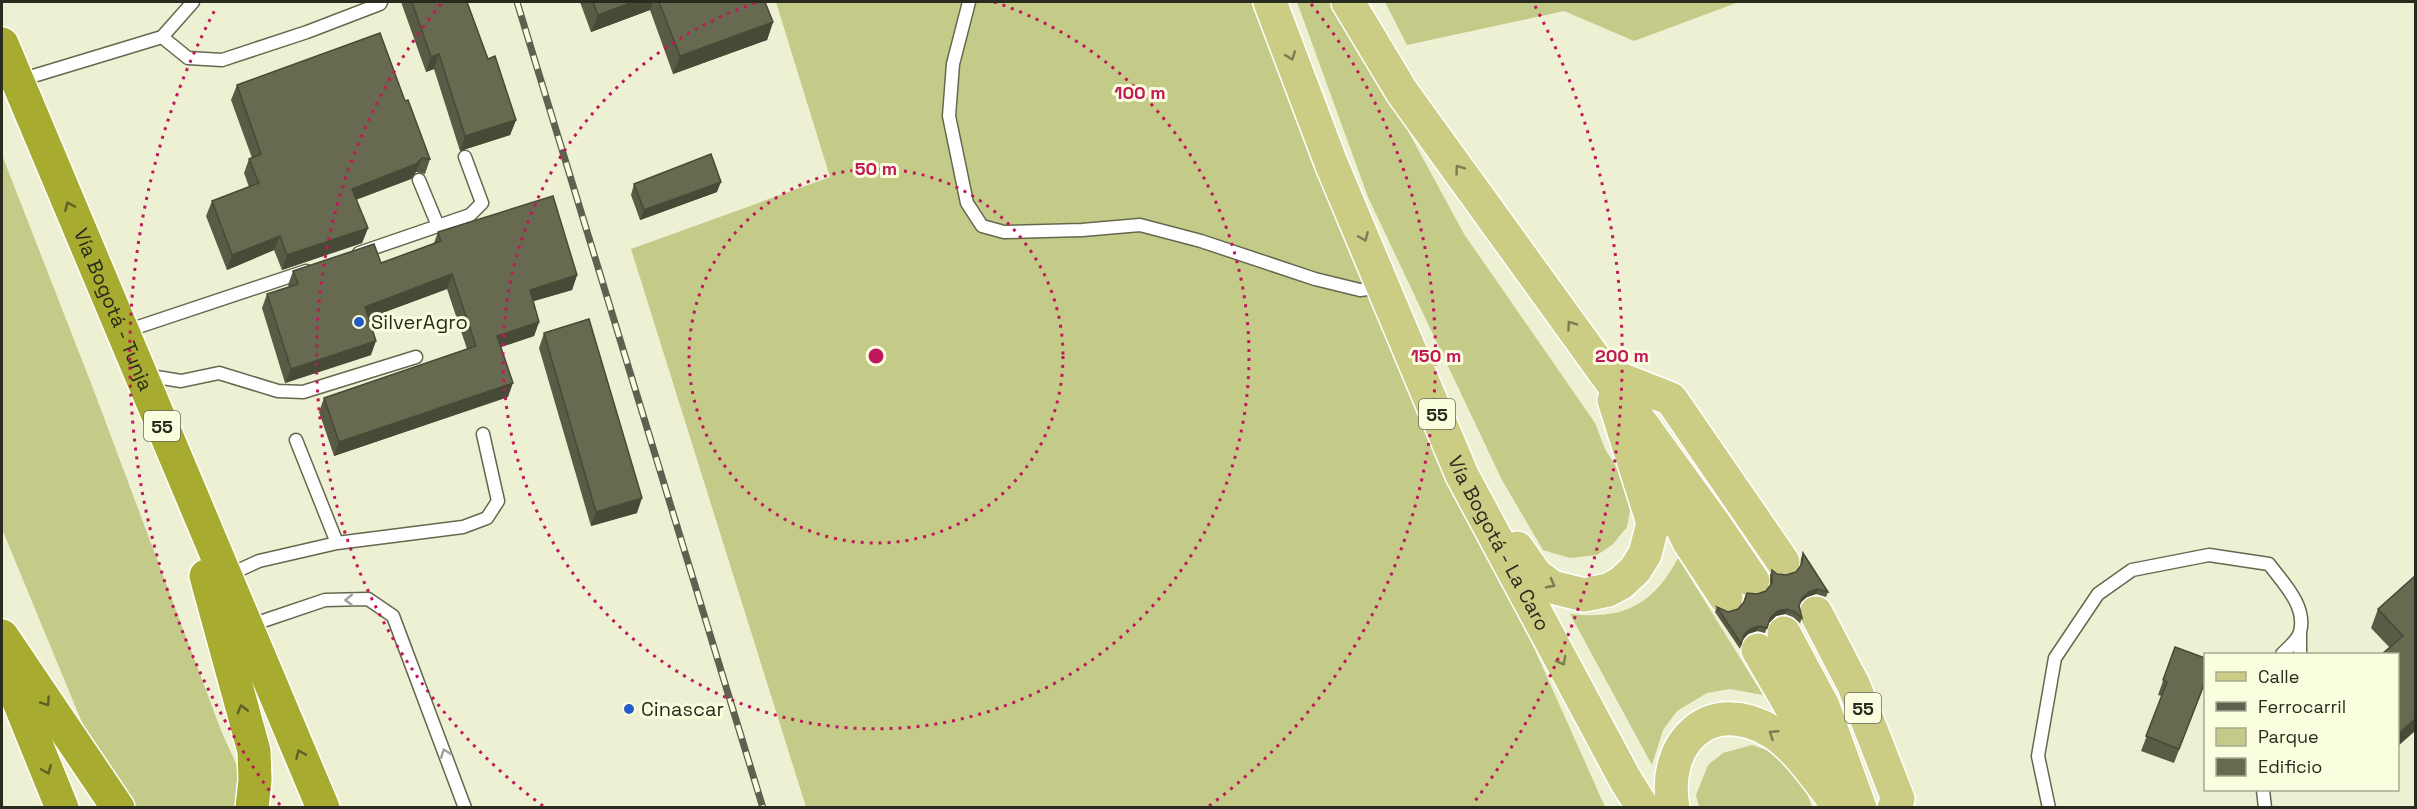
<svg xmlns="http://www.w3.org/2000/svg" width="2417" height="809" font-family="'Space Grotesk',sans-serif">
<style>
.green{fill:#c4ca88}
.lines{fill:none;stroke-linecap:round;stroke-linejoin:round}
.primary-tunnel{stroke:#c6c9ae;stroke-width:33;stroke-dasharray:33 16;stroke-linecap:butt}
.lane-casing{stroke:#65684e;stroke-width:15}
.primary-casing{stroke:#fff;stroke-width:36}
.highway-casing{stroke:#fff;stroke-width:36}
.lane{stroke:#fff;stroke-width:12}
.primary{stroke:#cacd83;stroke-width:33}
.highway{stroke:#a7ac30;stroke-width:33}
.rail-casing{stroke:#5f604f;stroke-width:7}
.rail{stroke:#fafedf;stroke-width:4.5;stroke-dasharray:14;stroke-linecap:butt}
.wall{fill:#595b44}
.shaded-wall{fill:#484a37}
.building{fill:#676a4f;stroke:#484a37;stroke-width:1.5}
.oneway{stroke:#7a7c51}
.oneway2{stroke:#5c5f26}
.oneway3{stroke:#9fa09a}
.ring{fill:none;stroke:#c2185b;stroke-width:3;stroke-dasharray:3 6}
.poi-dot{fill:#235bc8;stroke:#fafedf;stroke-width:2}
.labels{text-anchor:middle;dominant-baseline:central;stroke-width:6;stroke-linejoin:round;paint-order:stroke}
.shield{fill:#fafedf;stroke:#686a59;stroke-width:1.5}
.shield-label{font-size:18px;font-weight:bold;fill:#2a2b1f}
.street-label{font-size:20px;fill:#2a2b1f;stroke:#fafedf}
.poi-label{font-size:20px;fill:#2a2b1f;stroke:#fafedf;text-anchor:start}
.centre{fill:#c2185b;stroke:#fafedf;stroke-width:3}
.ring-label{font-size:18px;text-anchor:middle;font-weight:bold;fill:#c2185b;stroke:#fafedf;stroke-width:6;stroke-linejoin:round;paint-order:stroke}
</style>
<rect width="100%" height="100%" fill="#edf0d2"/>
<path class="green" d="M776,2H1251L1427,408L1605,807H806L631,249L830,177Z
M1297,2H1338L1464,234L1595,423L1605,449L1633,494L1627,527L1612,545L1597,555L1570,558L1543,550L1502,480L1368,197Z
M1385,2H1739L1634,41L1564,11L1407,45Z
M2,155L94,391L222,733L256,807H112L105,778L2,529Z
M1678,558L1763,695L1730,689L1707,693L1677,711L1663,730L1652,765L1570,614C1622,620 1653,606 1678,558Z
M1752,745L1784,756L1804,785L1812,807H1699L1696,795L1708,765L1723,753Z"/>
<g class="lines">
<path class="primary-tunnel" d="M1768,571L1801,623"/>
<defs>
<path id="lane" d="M969,2L953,64L949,116L967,203L982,226L1004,232L1082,230L1140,225L1201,241L1315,279L1360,290L1381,287
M162,37L188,58L222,60L307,32L380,4L381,2
M20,80L162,37L193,2
M419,180L438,226
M359,253L470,215L482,203L465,157
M123,332L306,271
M144,375L181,381L219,373L278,391L303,392L416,357
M296,440L337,543
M226,576L259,561L337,543L463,527L487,518L498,501L483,434
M248,626L325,600L368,599L393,616L465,808
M2300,634V654
M2263,790L2265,808
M2049,808L2038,756L2055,658L2098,594L2132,570L2209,555L2269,564C2283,583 2307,606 2300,632C2298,640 2288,648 2282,654"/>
<g id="primary">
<path id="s1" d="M1270,2L1331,163L1462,475L1625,779L1643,808"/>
<path d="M1348,2L1402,92L1715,525L1753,581"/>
<path d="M1605,373L1671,399L1783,562"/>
<path d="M1654,471L1689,542L1726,598"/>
<path d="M1517,548L1536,575L1552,587L1584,595L1608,590L1621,583L1635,570L1645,554L1653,523L1614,400"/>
<path d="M1816,613L1854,686L1898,799L1894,808"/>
<path d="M1784,633L1823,706L1860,808"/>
<path d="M1758,650L1823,762"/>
<path d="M1673,808C1661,741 1711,695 1772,732C1798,748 1821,784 1840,808"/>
</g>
<g id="highway">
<path id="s2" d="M2,44L323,808"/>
<path d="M206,576L254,751L255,780L252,808"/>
<path d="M2,636L118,808"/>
<path d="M4,665L62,808"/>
</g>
</defs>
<use href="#lane" class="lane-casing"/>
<use href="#primary" class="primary-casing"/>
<use href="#highway" class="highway-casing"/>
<use href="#lane" class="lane"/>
<use href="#primary" class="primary"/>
<use href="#highway" class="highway"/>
<defs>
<path id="rail" d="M517,2L763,808"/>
</defs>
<use href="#rail" class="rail-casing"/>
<use href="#rail" class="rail"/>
</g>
<path class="wall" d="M401,2H467L488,59L516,120L510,135L460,151L434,69L426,72Z
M580,2H765L773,22L767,40L673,74L650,10L591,32Z
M237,85L405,101L430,159L425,174L416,172L411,179L356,200L368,228L362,243L282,270L274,250L227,270L206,216L212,201L249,187L244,173L249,159L252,158L231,100Z
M634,184L717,192L640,220L631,195Z
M438,232L577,275L572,290L533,301L539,322L534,336L501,347L508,397L334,456L319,412L324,398L467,349L447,289L369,318L371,355L285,383L262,308L267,294L289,287L288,285L293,271L381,263L434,243Z
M544,333L637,513L591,526L539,348Z
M1803,553L1828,592L1826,597L1816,594L1807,597L1800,603L1799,606L1802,618L1800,623L1793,617L1785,614L1776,616L1769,623L1765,633L1757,631L1748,634L1743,640L1740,649L1715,612L1717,607L1728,612L1738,609L1743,603L1747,593L1757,594L1766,591L1770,586V575L1772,570L1777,574L1786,575L1796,572L1800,566L1801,558Z
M2415,576V731L2390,648L2371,628L2378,609Z
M2175,647L2205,683L2174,763L2141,751L2162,696L2158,695Z"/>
<path class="shaded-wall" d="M633,2H653L650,10L591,32L598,15Z
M773,22L767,40L673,74L680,56Z
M439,54L434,69L426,72L431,57Z
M516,120L510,135L460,151L465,136Z
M422,158L416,172L411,179L346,203L352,189Z
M721,182L717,192L640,220L644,210Z
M368,228L362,243L282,270L287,255Z
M280,236L274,250L227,270L232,255Z
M452,274L447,289L360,321L365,307Z
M577,275L572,290L524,304L530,290Z
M539,322L534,336L492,350L497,336Z
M376,341L371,355L285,383L291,369Z
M513,383L508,397L334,456L339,442Z
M642,498L637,513L591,526L596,512Z
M1818,589L1816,594L1807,597L1800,603L1802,598L1809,592Z
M1787,609L1785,614L1776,616L1768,624L1770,618L1778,611Z
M1759,626L1757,631L1748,634L1742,640L1744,635L1750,629Z
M2415,719V731L2397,747V735Z"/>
<path class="building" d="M412,2H467L488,59L495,56L516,120L465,136L439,54L431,57Z
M593,2H633L598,15Z
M659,2H765L773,22L680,56Z
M380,33L405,101L408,100L430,159L422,158L416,164L352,189L368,228L287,255L280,236L232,255L212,201L259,183L249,159L261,154L237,85Z
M711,154L721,182L644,210L634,184Z
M553,196L577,275L530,290L539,322L497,336L513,383L339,442L324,398L476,346L452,274L365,307L376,341L291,369L267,294L298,284L293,271L374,244L381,263L441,241L438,232Z
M589,319L642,498L596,512L544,333Z
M1803,553L1828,592L1818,589L1809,592L1802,598L1799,606L1802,618L1795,612L1787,609L1778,611L1770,618L1767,628L1759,626L1750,629L1744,635L1741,644L1717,607L1728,612L1738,609L1744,602L1747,593L1757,594L1766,591L1772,583V570L1777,574L1786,575L1796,572L1802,564Z
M2415,576V719L2397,735V654H2382L2403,636L2378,609Z
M2175,647L2205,658V682L2179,749L2146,736L2167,682L2163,680Z"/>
<defs><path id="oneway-chevron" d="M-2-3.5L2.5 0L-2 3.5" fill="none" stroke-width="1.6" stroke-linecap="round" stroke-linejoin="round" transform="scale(1.5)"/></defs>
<g class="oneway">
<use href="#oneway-chevron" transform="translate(1291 56) rotate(69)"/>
<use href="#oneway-chevron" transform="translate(1459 169) rotate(-126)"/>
<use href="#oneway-chevron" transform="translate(1364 237) rotate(67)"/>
<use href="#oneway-chevron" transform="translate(1571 325) rotate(-125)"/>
<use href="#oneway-chevron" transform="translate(1551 584) rotate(28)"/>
<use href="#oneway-chevron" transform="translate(1562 661) rotate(62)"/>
<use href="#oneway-chevron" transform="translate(1773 734) rotate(-147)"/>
</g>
<g class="oneway2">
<use href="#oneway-chevron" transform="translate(69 206) rotate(-113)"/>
<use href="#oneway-chevron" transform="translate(46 702) rotate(56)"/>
<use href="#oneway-chevron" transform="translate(242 709) rotate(-105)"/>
<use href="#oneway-chevron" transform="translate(300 754) rotate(-113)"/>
<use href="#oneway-chevron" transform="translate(47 770) rotate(68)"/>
</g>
<g class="oneway3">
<use href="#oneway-chevron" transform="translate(349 600) rotate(179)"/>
<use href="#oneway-chevron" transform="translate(445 753) rotate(-111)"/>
</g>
<g class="ring">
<circle cx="876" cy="356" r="187"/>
<path d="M994 2A373 373 0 1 1 758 2"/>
<path d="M543 806A560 560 0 0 1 441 4M1311 4A560 560 0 0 1 1209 806"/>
<path d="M280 805A746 746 0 0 1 217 6M1535 6A746 746 0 0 1 1472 805"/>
</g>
<g class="poi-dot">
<circle cx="359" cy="322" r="6"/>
<circle cx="629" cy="709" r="6"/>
</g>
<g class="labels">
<g class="shield">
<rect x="1419" y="399" width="36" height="30" rx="4.5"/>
<rect x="144" y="411" width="36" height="30" rx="4.5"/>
<rect x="1845" y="693" width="36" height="30" rx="4.5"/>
</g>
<g class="shield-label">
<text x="1437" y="414">55</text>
<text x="162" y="426">55</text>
<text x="1863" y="708">55</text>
</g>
<g class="street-label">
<text stroke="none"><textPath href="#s2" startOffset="288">Vía Bogotá - Tunja</textPath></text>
<text stroke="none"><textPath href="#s1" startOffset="588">Vía Bogotá - La Caro</textPath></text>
</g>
<g class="poi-label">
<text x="371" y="322">SilverAgro</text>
<text x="641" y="709">Cinascar</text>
</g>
</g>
<circle cx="876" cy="356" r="9" class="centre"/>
<g class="ring-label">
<text x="1140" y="99">100 m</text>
<text x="876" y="175">50 m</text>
<text x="1436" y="362">150 m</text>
<text x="1622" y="362">200 m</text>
</g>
<rect width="2417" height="809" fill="none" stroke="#2a2b1f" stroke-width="6"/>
<rect x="2204" y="653" width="195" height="138" fill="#fafedf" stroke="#a7aa92" stroke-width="1.5"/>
<rect x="2216" y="672" width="30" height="9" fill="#cacd83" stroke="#a7aa92" stroke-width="1.5"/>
<text x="2258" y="683" font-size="18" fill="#2a2b1f">Calle</text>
<rect x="2216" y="702" width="30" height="9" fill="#5f604f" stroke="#a7aa92" stroke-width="1.5"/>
<text x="2258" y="713" font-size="18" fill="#2a2b1f">Ferrocarril</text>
<rect x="2216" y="728" width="30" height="18" fill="#c4ca88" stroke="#a7aa92" stroke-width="1.5"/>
<text x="2258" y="743" font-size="18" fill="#2a2b1f">Parque</text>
<rect x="2216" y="758" width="30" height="18" fill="#676a4f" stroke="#a7aa92" stroke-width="1.5"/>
<text x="2258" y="773" font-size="18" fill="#2a2b1f">Edificio</text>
</svg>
